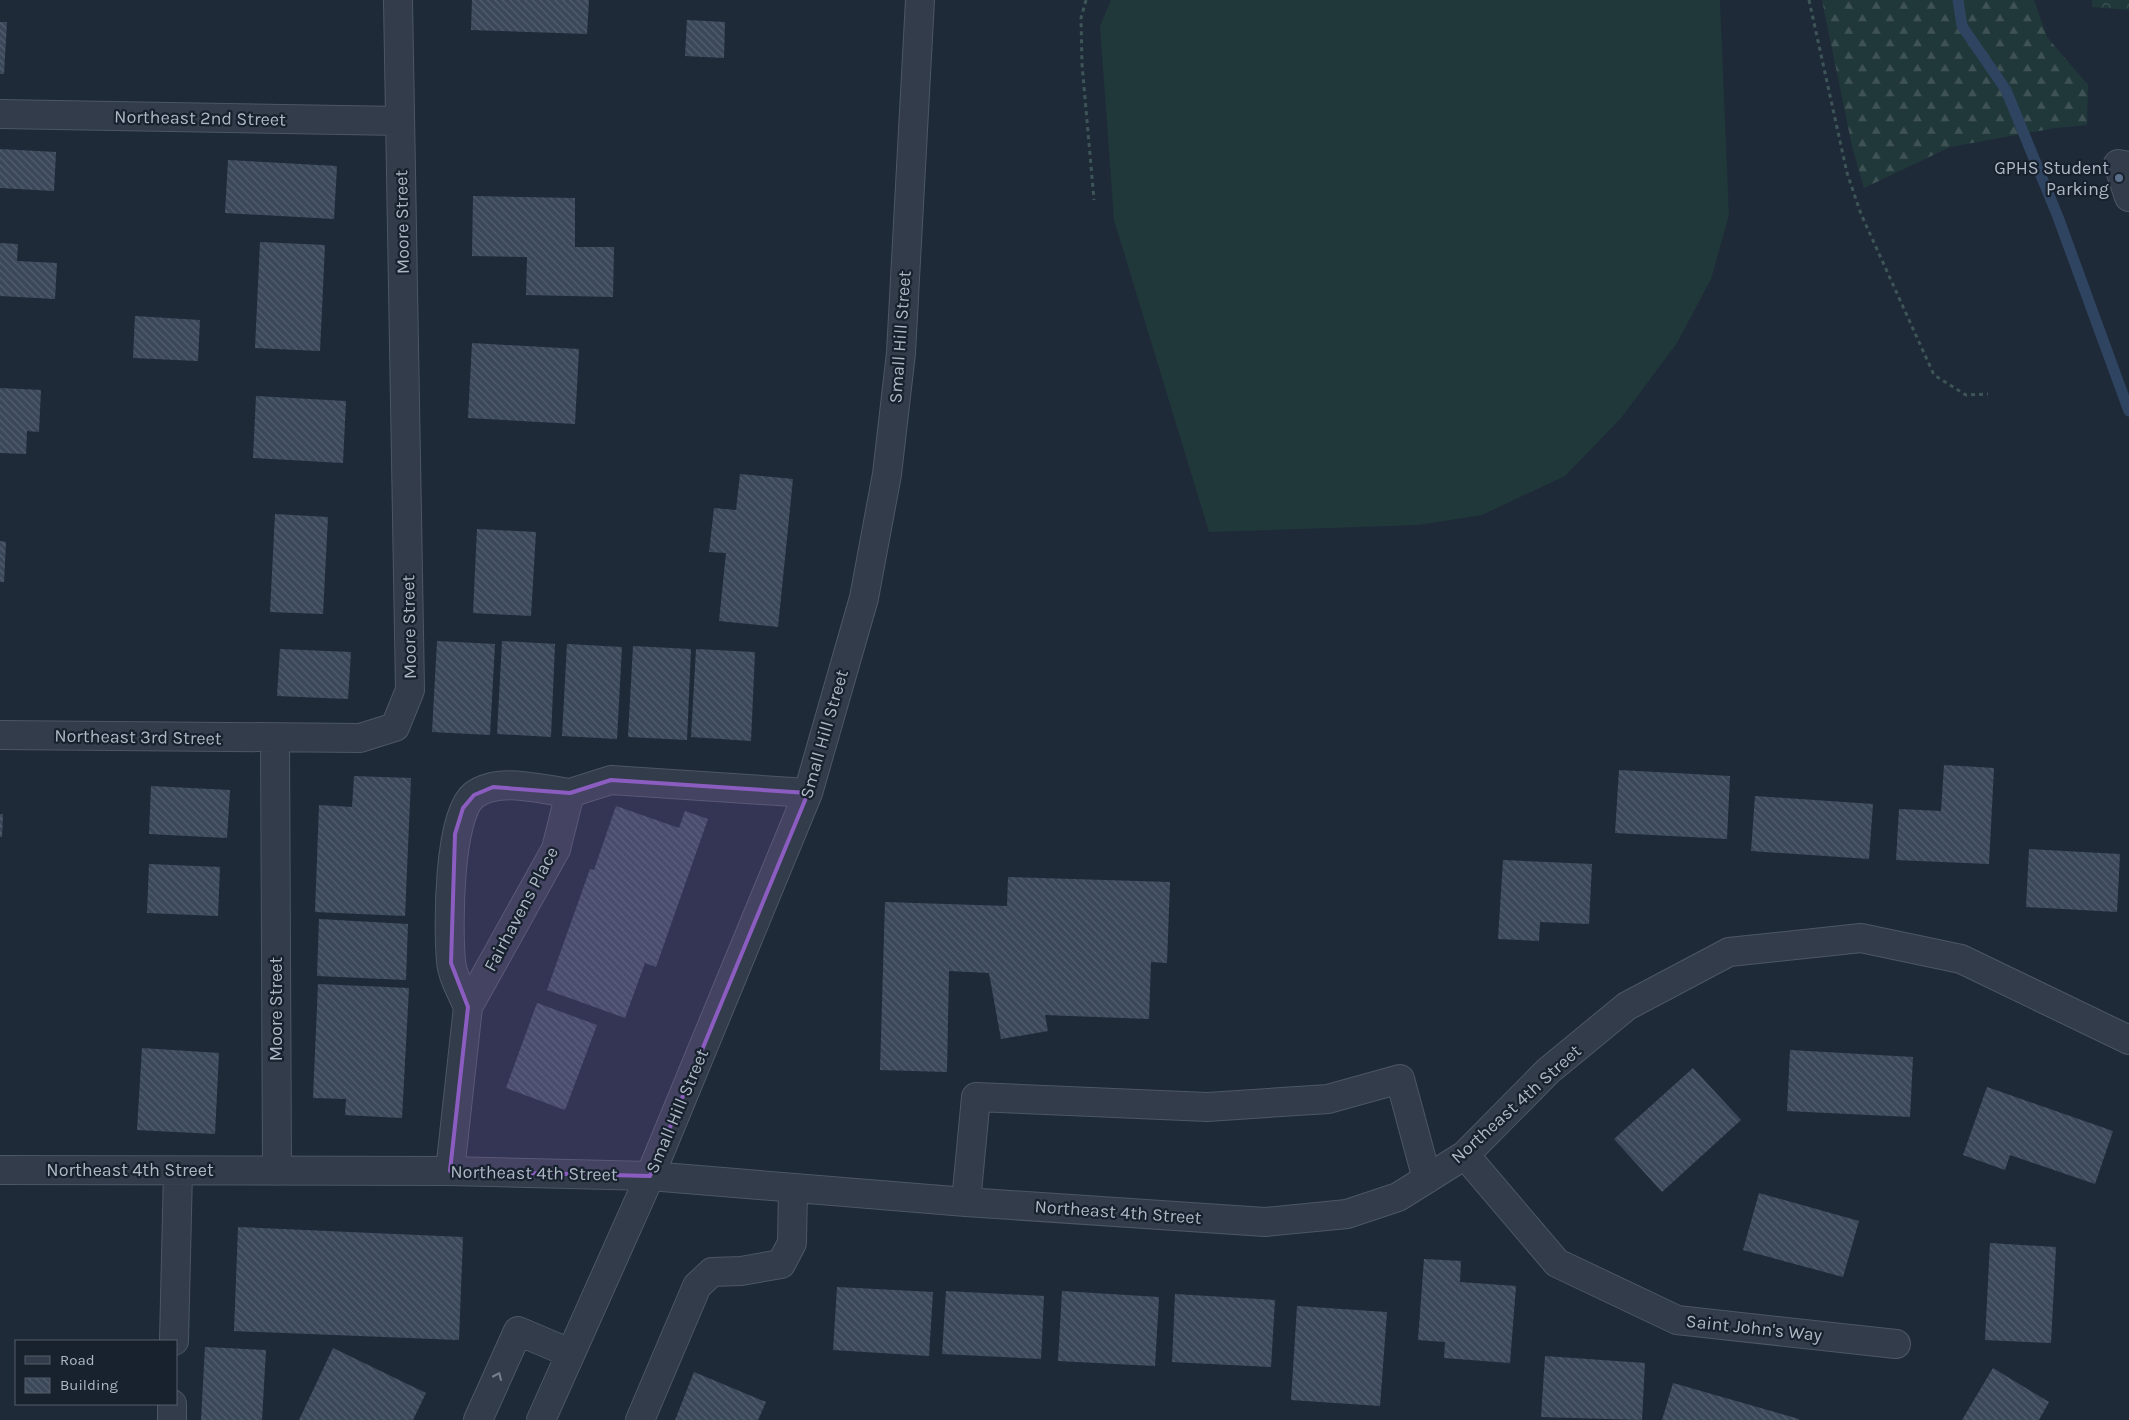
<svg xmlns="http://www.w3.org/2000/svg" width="2129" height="1420" font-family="Karla,sans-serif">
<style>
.forest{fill:url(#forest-firs)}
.park{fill:url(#park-crowns)}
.pitch{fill:#21383a}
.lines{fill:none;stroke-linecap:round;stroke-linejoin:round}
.stream{stroke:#2f4460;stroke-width:11}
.building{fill:url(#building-back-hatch)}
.minor-casing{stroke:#4d5764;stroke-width:30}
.path{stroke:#3e5558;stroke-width:3;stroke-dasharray:4 4;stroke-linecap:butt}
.minor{stroke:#323c4a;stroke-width:28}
.oneway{stroke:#76808e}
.marked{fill:#8c5dc1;fill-opacity:0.2;stroke:#8c5dc1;stroke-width:4;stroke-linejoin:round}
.service-dot{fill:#5c6f8a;stroke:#18212e;stroke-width:2}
.labels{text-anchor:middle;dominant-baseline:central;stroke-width:4.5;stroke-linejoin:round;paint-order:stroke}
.street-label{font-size:18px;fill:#adb7c6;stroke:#18212e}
.poi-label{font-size:18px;fill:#adb7c6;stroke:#18212e;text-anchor:end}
</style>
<defs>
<pattern id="forest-firs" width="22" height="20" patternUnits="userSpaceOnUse" patternTransform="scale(1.25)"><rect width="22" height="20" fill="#21383a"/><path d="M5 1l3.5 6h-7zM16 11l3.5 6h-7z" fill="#3f5355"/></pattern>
<pattern id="park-crowns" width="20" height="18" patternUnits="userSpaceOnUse" patternTransform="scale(1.25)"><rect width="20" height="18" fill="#21383a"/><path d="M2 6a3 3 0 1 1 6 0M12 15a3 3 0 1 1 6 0" fill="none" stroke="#3f5355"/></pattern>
<pattern id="building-back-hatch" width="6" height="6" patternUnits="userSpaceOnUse" patternTransform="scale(1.25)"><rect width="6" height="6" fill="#3a4859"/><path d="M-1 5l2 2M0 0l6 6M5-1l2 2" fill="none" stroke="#54606f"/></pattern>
</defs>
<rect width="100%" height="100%" fill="#1f2a39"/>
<path class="forest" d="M1822,0H2034L2047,37L2088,85L2087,125L2055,128L1950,147L1864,188L1852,146Z"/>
<path class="park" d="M2092,0H2129V10L2092,7Z"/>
<path class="pitch" d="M1111,0H1720L1729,215L1711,279L1677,343L1621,418L1565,476L1482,515L1418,525L1209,532L1114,220L1100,26Z"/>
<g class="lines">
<path class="stream" d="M1958,0L1962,26L2006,90L2058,217L2129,411"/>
</g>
<path class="building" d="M472,0H589L587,34L471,30Z
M687,20L725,22L724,58L685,56Z
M0,22H7L4,74H0Z
M0,149L56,152L54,191L0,188Z
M228,160L337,166L334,219L225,213Z
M473,196L575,198V247H614L613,297L526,295L527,257L472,256Z
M260,242L325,245L320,351L255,348Z
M0,243L18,244L17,261L57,263L55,299L0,296Z
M135,316L200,320L198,361L133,358Z
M472,343L579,349L575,424L468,418Z
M0,388L41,390L39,432L27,431L26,454L0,453Z
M256,396L346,401L343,463L253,458Z
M740,474L793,479L778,627L719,621L726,553L709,552L714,508L736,510Z
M275,514L328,517L323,614L270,612Z
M477,529L536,532L531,616L473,613Z
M0,541L6,542L4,582H0Z
M437,641L495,644L490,735L432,732Z
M502,641L555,644L551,737L497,734Z
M567,644L622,647L617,739L562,736Z
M633,646L691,649L687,740L628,737Z
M280,649L351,652L348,699L277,696Z
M696,649L755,652L751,741L691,737Z
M1944,765L1994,768L1989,864L1896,860L1899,809L1941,811Z
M1619,770L1730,776L1727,839L1615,833Z
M354,776L411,778L405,916L315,912L319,805L352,807Z
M151,786L230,790L227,838L149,834Z
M1755,796L1873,804L1869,859L1751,851Z
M616,806L679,828L685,811L708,819L656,967L645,963L625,1018L547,990L590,869L594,870Z
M0,814H3L2,837H0Z
M2029,849L2120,854L2117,912L2026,907Z
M1503,860L1592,864L1589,924L1540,922L1539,941L1498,939Z
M149,864L220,867L218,916L147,913Z
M1008,877L1170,882L1167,963L1151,962L1149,1019L1045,1015L1048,1031L1001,1039L989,973L949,971L947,1072L880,1070L885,902L1007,906Z
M319,919L408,924L406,980L317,976Z
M318,984L409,988L402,1118L345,1115L346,1099L313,1098Z
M537,1003L597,1025L565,1110L506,1088Z
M142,1048L219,1053L215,1134L137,1130Z
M1790,1050L1913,1057L1910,1117L1787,1111Z
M1693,1068L1741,1120L1662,1192L1614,1139Z
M1987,1087L2113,1131L2095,1184L2010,1155L2005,1170L1963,1155Z
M1759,1193L1859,1221L1843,1277L1743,1250Z
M238,1227L463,1237L459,1340L234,1331Z
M1990,1243L2056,1247L2051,1343L1985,1340Z
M1424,1259L1461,1261L1460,1282L1516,1286L1510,1363L1444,1358L1445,1342L1418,1340Z
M837,1287L933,1292L929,1356L833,1350Z
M946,1291L1044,1296L1041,1359L942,1354Z
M1062,1291L1159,1297L1155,1366L1058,1361Z
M1175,1294L1275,1300L1271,1367L1172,1362Z
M1297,1306L1387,1312L1380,1406L1291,1400Z
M205,1347L266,1350L262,1420H201Z
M333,1348L426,1393L413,1420H299Z
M1545,1356L1645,1363L1642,1420L1541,1417Z
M1993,1368L2049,1402L2039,1420H1962Z
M694,1372L766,1402L758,1420H675Z
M1673,1383L1799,1419V1420H1662Z"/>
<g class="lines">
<defs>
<path id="minor" d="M0,114L400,121
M2129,166L2118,164L2129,197
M0,735L360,738L395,727L410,690L398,0
M275,739L277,1171
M468,1007C462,993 452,976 451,961C448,928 448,815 474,795C499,776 542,790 570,793
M1465,1155L1557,1263L1677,1320L1896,1344
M0,1170L450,1171L650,1176L966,1202L1265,1222L1347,1214L1398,1197L1465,1155L1548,1071L1627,1006L1729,952L1861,938L1961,959L2129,1040
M450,1171L468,1007L556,849L570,793L611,780L808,793
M966,1202L976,1097L1207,1107L1328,1099L1400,1079L1427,1179
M174,1341L178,1171
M172,1420V1404
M478,1420L518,1331L570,1353
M541,1420L650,1176L808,793L864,598L887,474L901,353L920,0
M640,1420L697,1286L712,1272L741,1271L781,1264L792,1243L793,1188"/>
</defs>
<use href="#minor" class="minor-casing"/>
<path class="path" d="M1086,0L1081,18L1082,64L1094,200
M1809,0L1847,173L1861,214L1934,375L1966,395L1988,394"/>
<use href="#minor" class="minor"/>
</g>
<defs><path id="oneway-chevron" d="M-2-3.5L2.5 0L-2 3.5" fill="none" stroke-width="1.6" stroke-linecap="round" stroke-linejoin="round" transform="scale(1.25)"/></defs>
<use class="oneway" href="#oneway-chevron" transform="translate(498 1376) rotate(-66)"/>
<path class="marked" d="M611,780L808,793L650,1176L450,1171L468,1007L451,963L455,834L463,808L474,795L493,787L570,793Z"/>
<circle class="service-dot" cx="2119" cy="178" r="5"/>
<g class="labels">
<g class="street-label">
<text transform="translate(200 118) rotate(1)">Northeast 2nd Street</text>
<text transform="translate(402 222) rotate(-91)">Moore Street</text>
<text transform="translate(900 337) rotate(-86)">Small Hill Street</text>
<text transform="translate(409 627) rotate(-91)">Moore Street</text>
<text transform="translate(824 734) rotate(-74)">Small Hill Street</text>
<text transform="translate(138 737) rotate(1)">Northeast 3rd Street</text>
<text transform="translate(521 909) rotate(-62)">Fairhavens Place</text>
<text transform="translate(276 1009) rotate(-90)">Moore Street</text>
<text transform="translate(1516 1104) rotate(-42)">Northeast 4th Street</text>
<text transform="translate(677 1111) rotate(-67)">Small Hill Street</text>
<text x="130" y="1170">Northeast 4th Street</text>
<text transform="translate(534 1173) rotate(1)">Northeast 4th Street</text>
<text transform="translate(1118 1212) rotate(4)">Northeast 4th Street</text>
<text transform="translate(1754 1328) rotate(6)">Saint John's Way</text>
</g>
<g class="poi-label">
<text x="2109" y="168">GPHS Student<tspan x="2109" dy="21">Parking</tspan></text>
</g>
</g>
<rect x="15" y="1340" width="162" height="65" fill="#18212e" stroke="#545d6b"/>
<rect x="25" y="1356" width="25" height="8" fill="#323c4a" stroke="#545d6b"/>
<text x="60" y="1365" font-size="15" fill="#adb7c6">Road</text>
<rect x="25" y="1378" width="25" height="15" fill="url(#building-back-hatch)" stroke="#545d6b"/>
<text x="60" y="1390" font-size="15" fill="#adb7c6">Building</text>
</svg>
